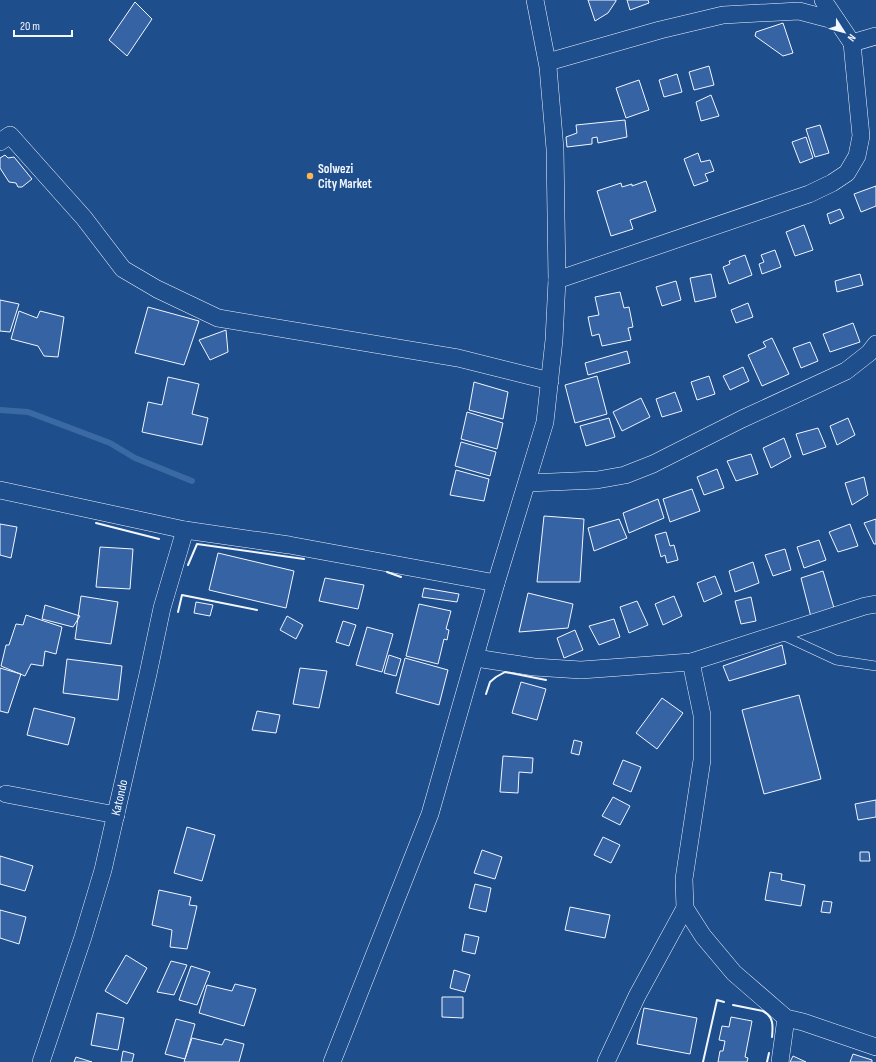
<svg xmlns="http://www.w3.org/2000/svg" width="876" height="1062" font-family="'Sofia Sans Condensed',sans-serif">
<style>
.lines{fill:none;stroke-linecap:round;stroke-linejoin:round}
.stream{stroke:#3b69a3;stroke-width:6}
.building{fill:#3563a3;stroke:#f2f6ff}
.service-casing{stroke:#f2f6ff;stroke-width:10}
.minor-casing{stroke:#f2f6ff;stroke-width:18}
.service{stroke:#1f4e8c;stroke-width:9}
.minor{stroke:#1f4e8c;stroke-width:17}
.wall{stroke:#f2f6ff;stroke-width:2}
.poi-dot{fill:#ffb74d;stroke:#1f4e8c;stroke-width:1.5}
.labels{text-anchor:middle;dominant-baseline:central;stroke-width:3;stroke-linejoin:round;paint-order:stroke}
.poi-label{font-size:13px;font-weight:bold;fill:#f2f6ff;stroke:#1f4e8c;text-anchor:start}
.street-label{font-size:13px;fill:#f2f6ff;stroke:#1f4e8c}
</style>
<rect width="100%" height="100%" fill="#1f4e8c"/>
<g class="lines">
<path class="stream" d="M0,410L28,412L110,443L135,458L192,481"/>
</g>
<path class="building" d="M588,0H616V1L608,13L595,21Z
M627,0H648L649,3L630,10Z
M135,2L152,19L127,56L109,40Z
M783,23L793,53L783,56L755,36L756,32Z
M709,66L714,85L694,90L689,72Z
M677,74L682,92L664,97L659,80Z
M639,80L649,110L626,118L616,88Z
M711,95L719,116L701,121L696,102Z
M625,120L627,137L598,143L597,137L592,138V144L567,147L566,137L577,133L576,125Z
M820,125L829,153L815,157L806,129Z
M806,137L813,158L800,163L792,142Z
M698,153L701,162L710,160L714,171L705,174L708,181L694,186L684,159Z
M5,155L8,158L14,157L32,179L22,187H18L16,183L9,182L0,168V158Z
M646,181L656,211L630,220L633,229L611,236L597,191L621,183L622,187L632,184V186Z
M876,186V206L861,212L854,194Z
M840,209L844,218L830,224L827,214Z
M804,225L813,250L795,256L786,232Z
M775,250L781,267L762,274L759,264L764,262L761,255Z
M745,255L752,275L729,284L723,267L730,264L729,261Z
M711,274L716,297L695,302L690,278Z
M860,274L863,285L837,292L835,281Z
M676,281L681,300L662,306L656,287Z
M620,292L624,308L629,307L633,327L628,328L631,340L602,346L599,334L592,336L588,317L599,315L595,297Z
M0,300L19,304L10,332L0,331Z
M748,303L753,317L736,323L731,310Z
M148,307L199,321L184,365L135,353Z
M19,311L37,318L40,311L64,317L58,357L44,356L38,346L11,339Z
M853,323L860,342L830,352L823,334Z
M226,330L228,352L210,360L199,340Z
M772,338L789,374L762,386L748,355L766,347L763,342Z
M810,342L818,361L801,368L793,348Z
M627,351L630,363L588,375L585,363Z
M743,367L749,381L730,390L723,376Z
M597,376L607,414L575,423L565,385Z
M709,376L715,394L697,400L691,382Z
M168,377L199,384L192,414L208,418L202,445L142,432L148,402L162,405Z
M474,382L508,392L503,419L469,410Z
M675,392L682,411L662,417L656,399Z
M641,398L650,417L622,431L613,412Z
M467,412L503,423L497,449L461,439Z
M609,418L615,437L586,446L580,426Z
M848,418L855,435L837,445L830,426Z
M818,428L826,447L803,455L796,434Z
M784,438L791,457L771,468L763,448Z
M461,442L496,452L490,476L455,466Z
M751,454L758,474L736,481L727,461Z
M717,469L724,488L704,495L697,477Z
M456,470L489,479L484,501L450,495Z
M864,477L868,495L852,505L845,483Z
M692,489L700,511L670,522L663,499Z
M658,499L664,518L629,533L623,513Z
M544,516L584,519L580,582H537Z
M619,519L627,538L594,551L588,528Z
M876,519V544H874L864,523Z
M0,524L17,527L11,558L0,555Z
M850,524L858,546L838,552L829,532Z
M666,532L670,546L674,545L678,560L667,563L665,555L661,557L655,535Z
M819,540L826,560L804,568L797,547Z
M100,547L133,549L130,589L96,587Z
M785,549L791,570L773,576L765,555Z
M218,553L294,571L286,608L209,590Z
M753,562L759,583L735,592L729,571Z
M823,571L834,608L811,617L801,578Z
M715,576L722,594L704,602L697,583Z
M325,578L364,585L358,609L319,601Z
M424,588L459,594L457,602L422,597Z
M528,593L573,604L568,628L519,632Z
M81,596L118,602L111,644L75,639Z
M674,596L682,616L663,625L655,604Z
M751,597L756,621L741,624L735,601Z
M637,601L648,625L629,633L620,607Z
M196,602L213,605L210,616L194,613Z
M419,604L451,611L446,629L449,630L447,640L444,639L438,664L406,656Z
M45,605L80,616L73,627L42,619Z
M26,615L62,627L56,654L45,651L43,666L31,664L25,676L1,666L6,645H9L16,624L23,625Z
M287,616L303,625L296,639L280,630Z
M614,619L620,637L599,645L589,626Z
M343,621L356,625L349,646L336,642Z
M367,627L393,634L382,672L356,665Z
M575,630L583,650L564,658L557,638Z
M782,645L786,664L729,681L723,666Z
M389,655L401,659L396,676L384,673Z
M405,658L448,670L439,705L396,693Z
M67,659L122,666L118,700L63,693Z
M0,668L21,674L8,713L0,711Z
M300,668L327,671L319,708L293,704Z
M521,682L546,689L537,720L512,713Z
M799,695L821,779L764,794L742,710Z
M662,698L683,713L657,749L636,733Z
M34,708L75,718L68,745L27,735Z
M257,711L280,715L276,733L252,730Z
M574,740L582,742L579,755L571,753Z
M503,756L533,758L532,773L519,772L518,793L500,792Z
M623,760L641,767L631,792L613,784Z
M613,797L630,806L620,825L602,816Z
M876,800V817L858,820L855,804Z
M187,827L215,835L202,881L174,873Z
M603,837L620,845L611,863L594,855Z
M482,850L502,857L495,879L474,873Z
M860,852H869L870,861H860Z
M0,856L33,866L25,891L0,884Z
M770,872L782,874L781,880L805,885L801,906L765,900Z
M475,884L491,888L486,912L469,908Z
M159,890L191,897L189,905L197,906L187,949L170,947L172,930L152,925Z
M823,901L832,902L830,913L821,912Z
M570,907L610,915L605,938L565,930Z
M0,910L26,917L19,944L0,938Z
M465,934L479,937L475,954L462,951Z
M126,955L147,968L127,1004L105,991Z
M171,961L187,965L174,995L157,992Z
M191,966L210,972L197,1005L179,1000Z
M454,970L470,975L465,992L450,988Z
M235,984L256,989L244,1026L199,1013L207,985L232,991Z
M442,997H463V1018L442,1017Z
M644,1008L697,1018L690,1054L637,1044Z
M97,1013L124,1018L118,1050L91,1045Z
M731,1017L752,1021L745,1057L748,1058L747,1062H718L720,1051H723L725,1041L719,1040L722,1026L729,1027Z
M176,1019L195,1024L185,1059L165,1054Z
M192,1038L222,1045L225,1039L244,1044L239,1062H184Z
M123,1051L134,1054L132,1062H121Z
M853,1054L872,1060V1062H850Z
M793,1056L806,1062H790Z
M76,1057L92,1062H74Z"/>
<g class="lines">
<defs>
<path id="service" d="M780,634L836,660L876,666"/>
<g id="minor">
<path d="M823,0L852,43"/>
<path d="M548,62L660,30L723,15L799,11L837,21"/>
<path d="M0,142L10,135L84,218L123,269L157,289L218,318L458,358L550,381"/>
<path d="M557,280L809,194L832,183L847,173L857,156L861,136L852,43L876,36"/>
<path d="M528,483L597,480L625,475L653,464L742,419L846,371L869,353L876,344"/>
<path d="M0,490L185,530L289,545L496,583"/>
<path d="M476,658L534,667L581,670L691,662L865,606L876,604"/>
<path d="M691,662L702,715V760L684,879L685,908L703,936L734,973L786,1018L803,1022L876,1047"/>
<path d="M6,794L116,815"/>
<path id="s1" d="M41,1062L83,937L103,870L148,674L162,608L185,530"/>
<path d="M332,1062L430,814L496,583L545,422L554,340L557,280L555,149L548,67L535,0"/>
<path d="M606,1062L637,996L685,908"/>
<path d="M780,1062L786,1018"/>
</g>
</defs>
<use href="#service" class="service-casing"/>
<use href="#minor" class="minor-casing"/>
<use href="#service" class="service"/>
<use href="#minor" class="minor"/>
<path class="wall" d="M96,523L159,539
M188,565L197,544L304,559
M387,572L401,577
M178,612L182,595L257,610
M486,694L490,682L496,677L505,672L546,680
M733,1005L763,1011C774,1017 773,1026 772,1037
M703,1062L717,1000L724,1002
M767,1062L769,1053"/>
</g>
<circle class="poi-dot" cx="310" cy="176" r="4"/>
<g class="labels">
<g class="poi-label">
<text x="318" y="169">Solwezi<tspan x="318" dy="15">City Market</tspan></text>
</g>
<g class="street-label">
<text stroke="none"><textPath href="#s1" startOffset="276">Katondo</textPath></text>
</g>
</g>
<g transform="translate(844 32) rotate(126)" stroke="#1f4e8c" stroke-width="3" paint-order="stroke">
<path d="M0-3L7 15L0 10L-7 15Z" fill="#f2f6ff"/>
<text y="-6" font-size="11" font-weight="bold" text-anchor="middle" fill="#f2f6ff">N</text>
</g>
<path d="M14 30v6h58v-6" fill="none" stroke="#f2f6ff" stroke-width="2"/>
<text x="20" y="30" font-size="12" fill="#f2f6ff" stroke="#1f4e8c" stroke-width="3" paint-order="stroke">20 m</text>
</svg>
